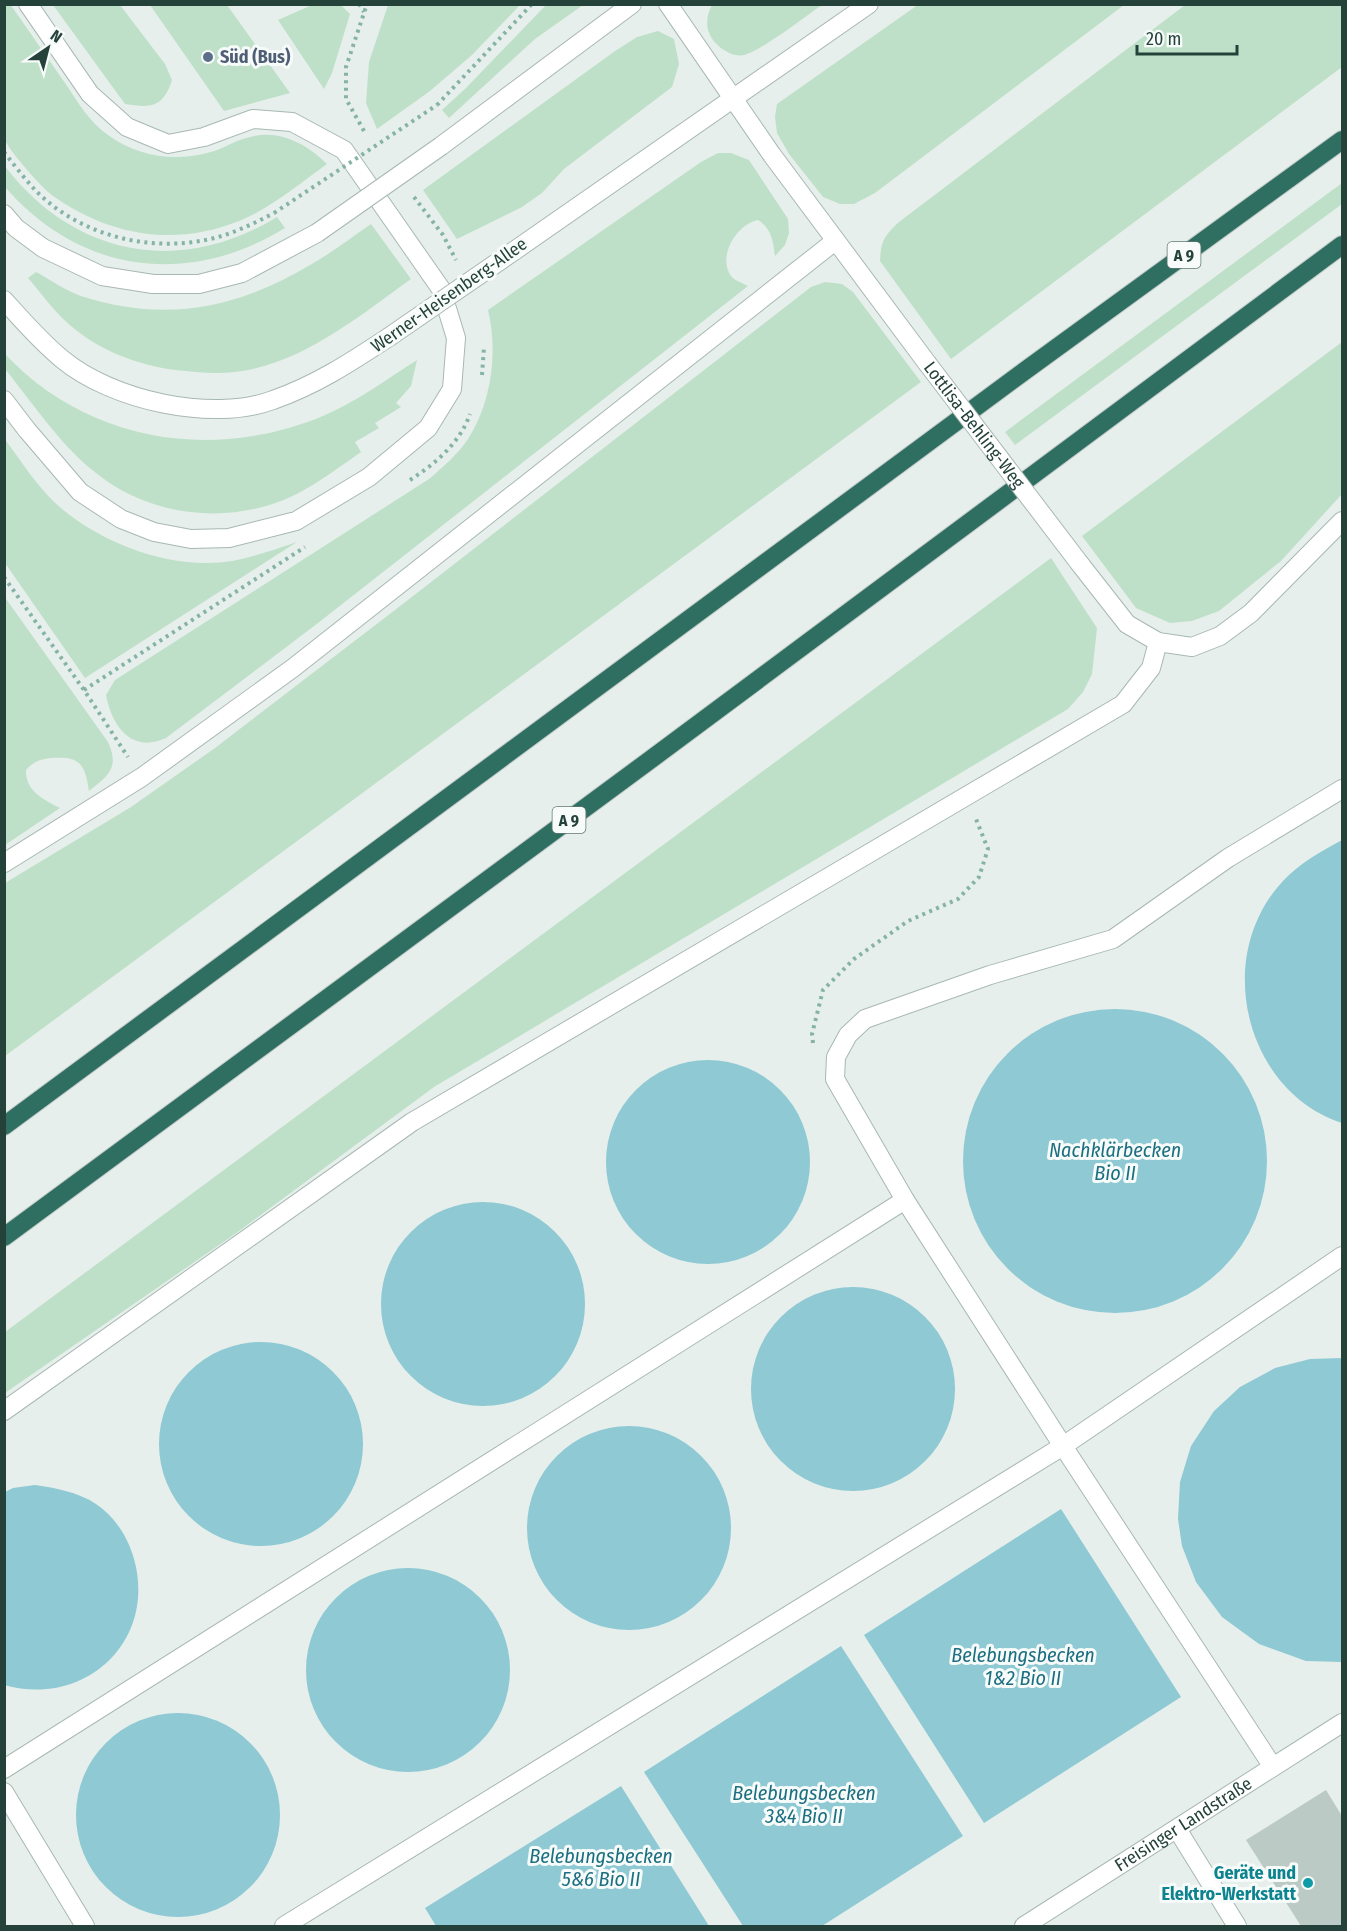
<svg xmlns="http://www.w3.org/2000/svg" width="1347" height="1931" font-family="'Fira Sans Condensed',sans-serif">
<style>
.green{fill:#bfe0c8}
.water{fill:#8ec9d4}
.building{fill:#bbcac4}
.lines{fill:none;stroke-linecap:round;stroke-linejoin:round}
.minor-casing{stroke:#a8b8b2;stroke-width:20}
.highway-casing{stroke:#c2cac8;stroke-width:20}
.path{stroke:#86b3a5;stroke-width:4;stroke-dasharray:3 4.5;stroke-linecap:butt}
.minor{stroke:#fff;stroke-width:18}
.highway{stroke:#2f6f62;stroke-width:18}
.minor-bridge-casing{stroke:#a8b8b2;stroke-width:20;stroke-linecap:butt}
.path-bridge{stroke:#86b3a5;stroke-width:4;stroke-dasharray:3 4.5;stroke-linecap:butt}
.minor-bridge{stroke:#fff;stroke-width:18}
.service-dot{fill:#5c6f8a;stroke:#f7fbf9;stroke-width:2}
.culture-dot{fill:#0f9aa8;stroke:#f7fbf9;stroke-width:2}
.labels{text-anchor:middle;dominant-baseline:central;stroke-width:6;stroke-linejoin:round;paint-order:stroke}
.shield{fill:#f7fbf9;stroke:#637a73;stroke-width:1.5}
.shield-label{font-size:16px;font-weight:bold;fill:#24423a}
.service-label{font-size:18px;font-weight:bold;fill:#4e5e75;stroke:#f7fbf9;text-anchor:start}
.street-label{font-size:18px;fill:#24423a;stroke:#f7fbf9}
.culture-label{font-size:18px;font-weight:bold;fill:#0d838f;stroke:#f7fbf9;text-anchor:end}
.water-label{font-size:20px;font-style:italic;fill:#1c6f80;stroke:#f7fbf9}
</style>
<rect width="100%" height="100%" fill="#e6efeb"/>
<path class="green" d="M10,4C29,31 47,57 65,83C78,102 89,122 108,135C137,156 173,162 207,153C222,150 235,140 250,137C279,129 307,144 327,164C299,184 271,208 239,221C174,247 110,236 53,196C43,189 6,148 4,137C2,124 4,109 4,96C4,65 4,35 4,5Z
M713,4H822V5C806,16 761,51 744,55C732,58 715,46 710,35C705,26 707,12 713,4Z
M919,4L1124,5L875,193L854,204H840L823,197L789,154L777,133L775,117L777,104Z
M53,5H120L165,64L172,80C163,108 151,108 125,104Z
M150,5H227L290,93L224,111Z
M312,5H341L350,14L332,73L324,89L278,20Z
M388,5V4L520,5L472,55L430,91L377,129L366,103L369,62Z
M546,5H583L535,39L449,118L442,110L466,88Z
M1185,5H1342V67L951,359L880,261C881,241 884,236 899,222Z
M658,31L674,39L679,64L672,87L564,169L542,193L522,207L457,239L423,190L615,51L637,37Z
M718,153H731L749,160L788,219L789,233L785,245L775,256C773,241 772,229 758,220C737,224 717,256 731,276C735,281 743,283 748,286L318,623L166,738C131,754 112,726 106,695L115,680L429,479C443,467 458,454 468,439C492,402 498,351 488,310L701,162Z
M4,165C73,256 179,277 277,217L285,228C187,288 80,273 5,187Z
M1342,183V204L1015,445L1005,432Z
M371,224L411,279C362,314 313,355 253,369C228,375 201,373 175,370C138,365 100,351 71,326C55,313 42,294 28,278L36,272C51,280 66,291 81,296C164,323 236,309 310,265C331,253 351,238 371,224Z
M825,282L842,284L853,292L921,382L5,1056V883L131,807L215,748L395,610L811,287Z
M1342,342V494L1281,561L1219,611L1192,621L1170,623L1136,608L1082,536Z
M4,353C87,442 212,462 323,416C356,402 387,379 417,360L411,386L396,403L401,407L375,423L379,428L355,442L361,452C342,465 324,479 304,490C237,528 149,519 91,469C59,443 31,401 5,369Z
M4,438C22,462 39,490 62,509C107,546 173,570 232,561C254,557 276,549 297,542L85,678L5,563Z
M1051,558L1097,628L1092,674L1083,692L1068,709L434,1087L235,1234L5,1393V1332Z
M4,596L108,742C120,768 108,776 89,791C85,764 80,756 52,758C41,759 34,761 26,770C25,791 44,800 60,808L5,845Z"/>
<path class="water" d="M1342,840V1123C1245,1091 1212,957 1283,881C1300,863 1320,852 1342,840Z
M963 1161a152 152 0 1 1 304 0a152 152 0 1 1-304 0Z
M606 1162a102 102 0 1 1 204 0a102 102 0 1 1-204 0Z
M381 1304a102 102 0 1 1 204 0a102 102 0 1 1-204 0Z
M751 1389a102 102 0 1 1 204 0a102 102 0 1 1-204 0Z
M159 1444a102 102 0 1 1 204 0a102 102 0 1 1-204 0Z
M1342,1358V1662L1306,1661L1259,1644L1222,1617L1196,1582L1182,1546L1178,1519L1180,1482L1191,1446L1214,1411L1240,1387L1275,1368L1310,1359Z
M527 1528a102 102 0 1 1 204 0a102 102 0 1 1-204 0Z
M35,1485C56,1488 78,1492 96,1504C115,1517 128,1537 134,1559C157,1641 85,1708 4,1685L5,1492L13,1488Z
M1061,1509L1181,1697L984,1823L864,1635Z
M306 1670a102 102 0 1 1 204 0a102 102 0 1 1-204 0Z
M841,1646L963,1836L822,1926H743L644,1772Z
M76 1815a102 102 0 1 1 204 0a102 102 0 1 1-204 0Z
M621,1786L709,1926H436L425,1908Z"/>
<path class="building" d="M1326,1790L1342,1816V1926H1301L1246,1840Z"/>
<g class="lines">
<defs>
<g id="minor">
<path d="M668,4L772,155L927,363"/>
<path d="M441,146L632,4"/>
<path d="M4,214L16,228L43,248L102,276L153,284H199L242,273L317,233"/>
<path d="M514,251L869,4"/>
<path d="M4,300C22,320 40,341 62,359C111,400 212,423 273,400C316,385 351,362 389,337"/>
<path d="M4,400L27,430L80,492L121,519L154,532L191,539L229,538L296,521L369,477L428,428L452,389L456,338L441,289L344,150L292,122L253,119L204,137L168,144L127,127L90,94L28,4"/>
<path d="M1080,564L1127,624L1158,642L1192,647L1220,636L1251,613L1342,521"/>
<path d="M4,863L142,777L293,668L835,241"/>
<path d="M4,1411L412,1122L1123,704L1151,668L1158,642"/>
<path d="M1273,1767L1063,1446L905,1200L835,1079L836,1057L848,1035L865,1019L990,975L1113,939L1228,858L1342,789"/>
<path d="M4,1769L905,1200"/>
<path d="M4,1792L85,1926"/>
<path d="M1177,1829L1237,1926"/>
<path d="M284,1926L1063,1446L1342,1256"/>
<path id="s1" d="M1024,1926L1342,1723"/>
</g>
<path id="highway" d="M4,1126L1026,370L1342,140
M4,1237L650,760L1342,245"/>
</defs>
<use href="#minor" class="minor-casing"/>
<use href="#highway" class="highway-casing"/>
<path class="path" d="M359,4L364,12
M437,105L532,4
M364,131L346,99V67L367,4
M4,152C14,165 25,179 36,191C85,240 163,256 228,234C244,228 259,221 274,213
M414,197L443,235L456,260
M482,375L484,347
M410,480C435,464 460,443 470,414
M4,577L84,690L128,757
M84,690L305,547
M813,1043L812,1034L823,990L854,959L908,921L958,899L979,877L988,849L976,819"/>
<use href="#minor" class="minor"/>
<use href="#highway" class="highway"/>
<defs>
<g id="minor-bridge">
<path d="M317,233L441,146"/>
<path d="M389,337L514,251"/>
<path id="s2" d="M927,363L1080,564"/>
</g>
</defs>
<use href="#minor-bridge" class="minor-bridge-casing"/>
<path class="path-bridge" d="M274,213L437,105"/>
<use href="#minor-bridge" class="minor-bridge"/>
</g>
<circle class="service-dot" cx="208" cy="57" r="6"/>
<circle class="culture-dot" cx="1308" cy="1883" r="6"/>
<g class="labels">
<g class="shield">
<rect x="1167.5" y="242" width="33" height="26" rx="4.5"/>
<rect x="552.5" y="807" width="33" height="26" rx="4.5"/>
</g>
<g class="shield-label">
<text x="1184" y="255">A 9</text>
<text x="569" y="820">A 9</text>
</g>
<g class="service-label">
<text x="220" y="57">Süd (Bus)</text>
</g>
<g class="street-label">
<text transform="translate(449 295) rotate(-35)">Werner-Heisenberg-Allee</text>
<text stroke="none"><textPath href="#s2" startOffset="78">Lottlisa-Behling-Weg</textPath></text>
<text stroke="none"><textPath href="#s1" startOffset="189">Freisinger Landstraße</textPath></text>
</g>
<g class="culture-label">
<text x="1296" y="1873">Geräte und<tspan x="1296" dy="21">Elektro-Werkstatt</tspan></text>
</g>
<g class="water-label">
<text x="1115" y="1150">Nachklärbecken<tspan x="1115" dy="23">Bio II</tspan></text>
<text x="1023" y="1655">Belebungsbecken<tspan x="1023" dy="23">1&amp;2 Bio II</tspan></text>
<text x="804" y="1793">Belebungsbecken<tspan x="804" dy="23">3&amp;4 Bio II</tspan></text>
<text x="601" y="1856">Belebungsbecken<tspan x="601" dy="23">5&amp;6 Bio II</tspan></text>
</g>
</g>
<rect width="1347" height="1931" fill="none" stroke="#24423a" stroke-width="12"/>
<g transform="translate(48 48) rotate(35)" stroke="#f7fbf9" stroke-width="4.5" paint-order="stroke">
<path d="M0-4.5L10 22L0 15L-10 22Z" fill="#24423a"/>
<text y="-9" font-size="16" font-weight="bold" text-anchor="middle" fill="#24423a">N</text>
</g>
<path d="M1137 45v9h100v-9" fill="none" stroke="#24423a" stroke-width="3"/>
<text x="1146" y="45" font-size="18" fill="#24423a" stroke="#f7fbf9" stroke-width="4.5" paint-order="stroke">20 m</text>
</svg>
